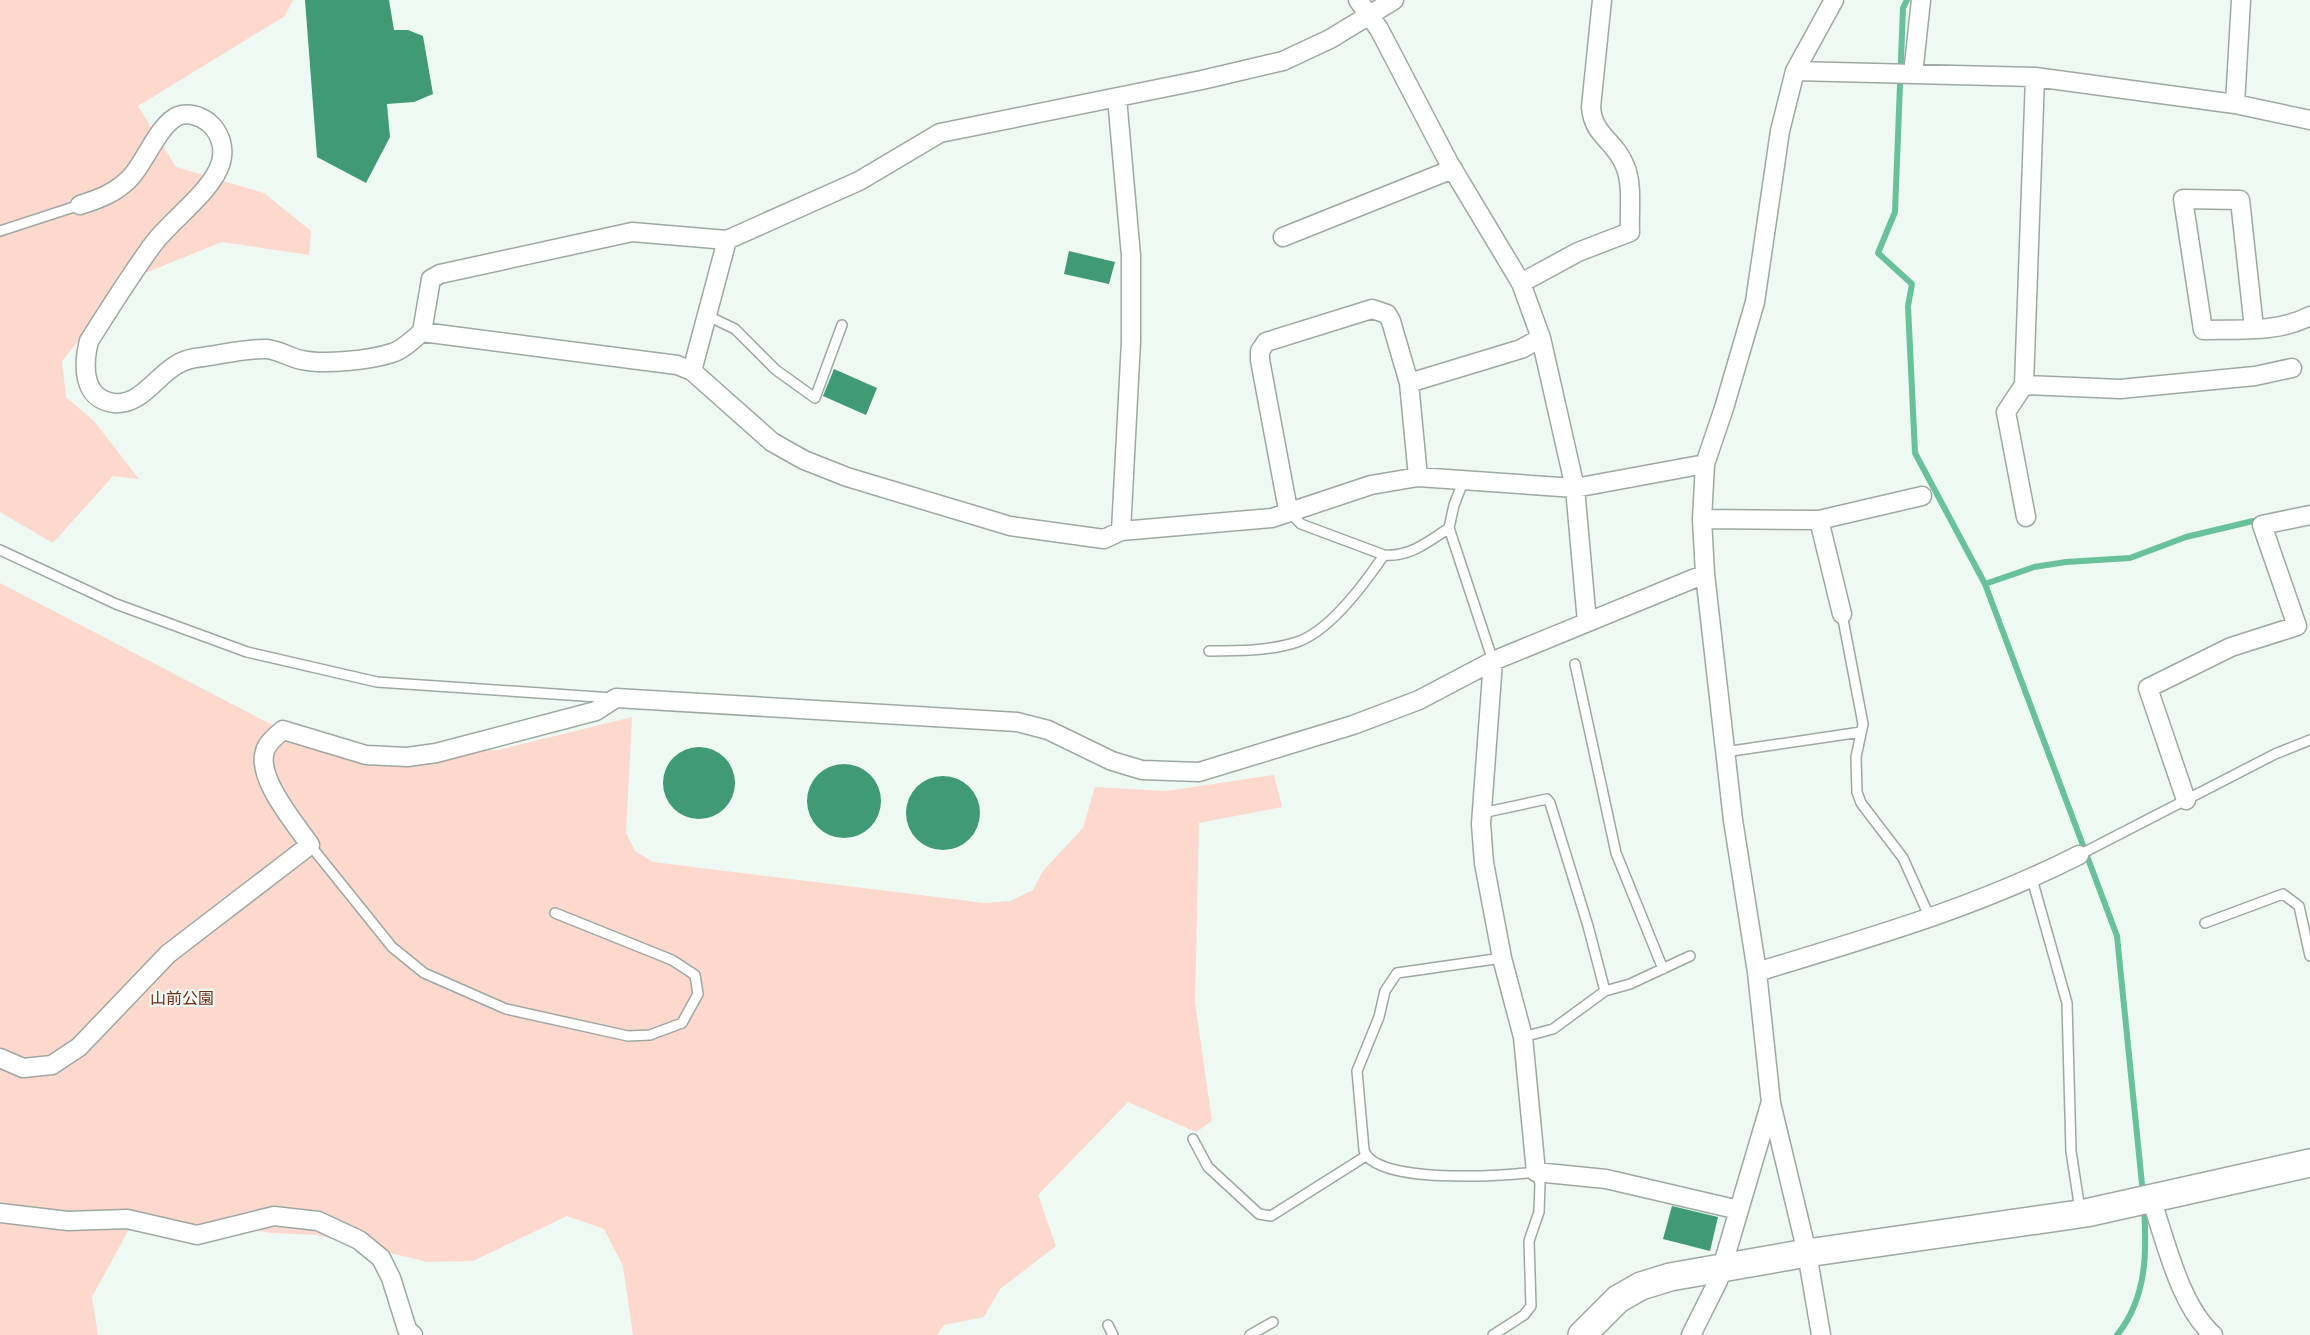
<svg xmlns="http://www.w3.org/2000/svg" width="2310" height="1335" font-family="'DejaVu Sans','Noto Sans JP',sans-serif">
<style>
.green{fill:#fcd8cd}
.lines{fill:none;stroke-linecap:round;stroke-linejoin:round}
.stream{stroke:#68c19a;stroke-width:6}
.building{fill:#3f9a75}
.lane-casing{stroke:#9da8a2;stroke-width:12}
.street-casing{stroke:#9da8a2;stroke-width:21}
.secondary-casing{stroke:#9da8a2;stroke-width:30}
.lane{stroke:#fff;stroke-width:9}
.street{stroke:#fff;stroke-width:18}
.secondary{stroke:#fff;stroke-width:27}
.labels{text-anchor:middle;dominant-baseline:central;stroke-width:4.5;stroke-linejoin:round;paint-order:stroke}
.park-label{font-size:16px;fill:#732b14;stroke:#eef9f4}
</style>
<rect width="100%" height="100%" fill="#eef9f4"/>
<path class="green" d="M0,0H293L285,16L138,106L176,167L264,193L311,231L309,255L222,242L128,280L62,361L66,397L94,421L139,479L113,476L53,543L0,512Z
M0,583L282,730L356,751L498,750L632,717L626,833L635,851L653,862L985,903L1010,901L1033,890L1043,871L1083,828L1095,787L1166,791L1274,775L1282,807L1199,823L1195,1002L1212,1121L1196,1132L1128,1102L1038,1195L1056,1246L1000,1289L984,1317L944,1325L937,1335H633L623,1266L604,1229L567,1216L473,1261L427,1262L316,1235L271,1233L218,1224L212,1231L163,1224L129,1229L92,1297L98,1335H0Z"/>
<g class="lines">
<path class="stream" d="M1907,0L1903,8L1895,212L1878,253L1912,284L1908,306L1915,453L1985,584L2117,936L2143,1194
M1985,584L2034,567L2066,562L2130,558L2186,537L2253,521
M2117,1335C2147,1298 2147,1252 2144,1207"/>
</g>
<path class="building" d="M305,0H389L394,30H408L423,36L433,94L414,102L387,104L390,137L366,183L317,157Z
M1069,251L1115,262L1109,284L1064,274Z
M834,369L877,388L866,415L823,396Z
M663 783a36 36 0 1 1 72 0a36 36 0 1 1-72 0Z
M807 801a37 37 0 1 1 74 0a37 37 0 1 1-74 0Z
M906 813a37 37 0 1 1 74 0a37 37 0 1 1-74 0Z
M1672,1206L1718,1217L1710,1251L1663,1239Z"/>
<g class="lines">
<defs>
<path id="lane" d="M0,231L80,205
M708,316L735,329L776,370L815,398L842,325
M1463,482L1454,505L1449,528L1493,661
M1289,512L1301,524L1384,555C1410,557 1428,542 1449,528
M0,550L116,604L247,652L377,682L613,698
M1842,614L1863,724L1856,757L1857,792L1861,803L1903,858L1930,918
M1209,651C1237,651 1270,651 1297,642C1330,631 1365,583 1384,555
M1575,664L1616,853L1663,969
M1725,752L1861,732
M1482,813L1547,799L1550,803L1588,926L1605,991
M310,845L392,947L424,973L506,1009L628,1036L650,1035L682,1023L698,994L695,975L672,960L555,913
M2079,855L2275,754L2310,740
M2032,879L2067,1003L2071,1151L2080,1210
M2205,923L2283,894L2299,906L2310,956
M1523,1037L1553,1029L1605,991L1630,984L1690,956
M1193,1139L1208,1167L1259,1214L1271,1216L1366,1156
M1108,1325L1113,1335
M1250,1335L1273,1322
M1493,1335L1524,1315L1531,1306L1529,1241L1539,1212L1540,1183L1536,1172C1505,1176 1374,1185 1364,1150L1357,1071L1379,1017L1385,991L1397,973L1502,958"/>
<path id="street" d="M1358,0L1379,29L1449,163L1521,283L1541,338L1575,488L1587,622
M1795,71L2035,77L2235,104L2310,120
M1913,74L1921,0
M2035,77L2024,385L2120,389L2255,376L2292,368
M1117,98L1131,256V341L1121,531
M2235,104L2241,0
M80,205C99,199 116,193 131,177C145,162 159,124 178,116C188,112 200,116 208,122C220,132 225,147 221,162C213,191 172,219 154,243C131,274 110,308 89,341C83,365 82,399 114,403C147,406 160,363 195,358C217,356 244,348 267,349C279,350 290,358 302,360C323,365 371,360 392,353C403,350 413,339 422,332L677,365L692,371L772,442L804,460L847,477L1010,526L1104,539L1121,531L1272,518L1371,485L1418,477L1575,488L1705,464
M1283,237L1453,169
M1521,283L1578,252L1630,232C1629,212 1633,184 1625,166C1615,140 1593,136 1591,107L1602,0
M2254,328L2240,200L2183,199L2203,330C2238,329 2278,333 2310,316
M422,332L431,279L440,274L632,232L727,240L859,181L940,133L1202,80L1283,61L1330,39L1394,0
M692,371L727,240
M1409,383L1521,349L1541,338
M2024,385L2006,412L2026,517
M1288,510L1260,360V351L1266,342L1372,309L1387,314L1391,321L1409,383L1418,477
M1702,519L1819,520L1922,496
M1819,520L1842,614
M1493,661L1481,824L1484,863L1502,958L1523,1037L1536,1172L1606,1179L1739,1210
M2186,800L2148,688L2231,647L2297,626L2262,525L2310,515
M1757,972C1868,938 1975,908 2079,855
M0,1058L23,1068L52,1065L79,1047L168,954L310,845C295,823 256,778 265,751C267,743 277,735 283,730L366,755L407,757L436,753L596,711L616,698L1017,722L1048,730L1112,761L1142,770L1199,772L1353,725L1419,700L1493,661L1705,574
M2151,1199C2166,1241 2179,1304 2213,1335
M0,1213L68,1221L127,1219L197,1235L274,1216L318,1221L359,1240L381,1258L391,1278L407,1329L413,1335
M1691,1335L1718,1281L1770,1105
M1821,1335L1807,1253L1771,1103L1757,972L1733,820L1705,574L1702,519L1705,464L1724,408L1755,302L1780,131L1795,71L1834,0"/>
<path id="secondary" d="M1582,1335L1618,1299L1641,1286L1670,1277L1807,1253L2086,1213L2310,1163"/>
</defs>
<use href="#lane" class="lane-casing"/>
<use href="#street" class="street-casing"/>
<use href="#secondary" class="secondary-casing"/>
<use href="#lane" class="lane"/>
<use href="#street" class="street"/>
<use href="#secondary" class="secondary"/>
</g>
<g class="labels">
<g class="park-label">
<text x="182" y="998">山前公園</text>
</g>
</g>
</svg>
